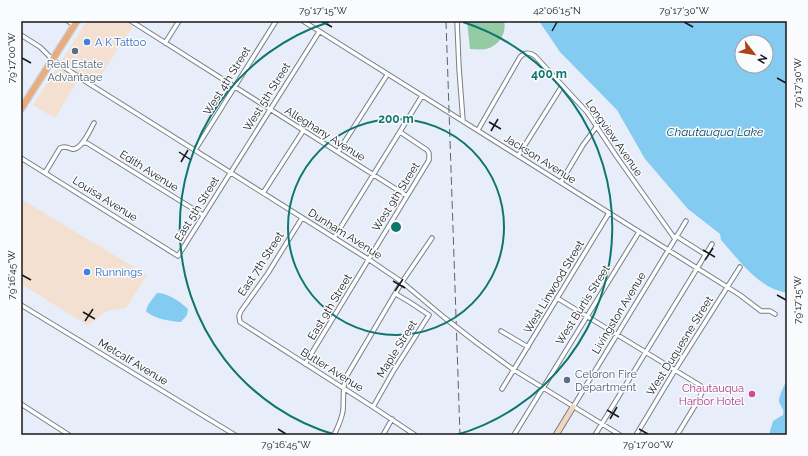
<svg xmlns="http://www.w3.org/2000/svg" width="808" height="456" font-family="Raleway,sans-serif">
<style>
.commercial{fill:#f3e0d0}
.green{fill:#94cba5}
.water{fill:#83cbf0;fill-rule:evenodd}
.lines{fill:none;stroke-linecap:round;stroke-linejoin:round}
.street-casing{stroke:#787e87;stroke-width:5.5}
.secondary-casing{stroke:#787e87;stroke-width:7}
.primary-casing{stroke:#cccccd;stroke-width:8}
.street{stroke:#fff;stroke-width:3.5}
.secondary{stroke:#f4d5be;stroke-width:5}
.primary{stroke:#e9ac7d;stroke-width:5.5}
.rail{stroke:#5f6369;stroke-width:1;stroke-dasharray:8 4;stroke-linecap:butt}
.street-bridge-casing{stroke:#787e87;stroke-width:5.5;stroke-linecap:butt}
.street-bridge{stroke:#fff;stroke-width:3.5}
.ticks{fill:none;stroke:#16181c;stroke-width:1.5}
.ring{fill:none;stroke:#0f766e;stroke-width:2}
.shop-dot{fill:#3f7fe0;stroke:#f9fbfd;stroke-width:1.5}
.service-dot{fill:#5c6f8a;stroke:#f9fbfd;stroke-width:1.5}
.hotel-dot{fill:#d1479c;stroke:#f9fbfd;stroke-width:1.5}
.labels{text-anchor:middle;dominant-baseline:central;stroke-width:3;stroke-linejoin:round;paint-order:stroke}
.shop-label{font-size:11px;fill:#366cbe;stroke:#f9fbfd;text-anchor:start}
.service-label{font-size:11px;fill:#4e5e75;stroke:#f9fbfd}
.street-label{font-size:11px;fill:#16181c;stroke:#f9fbfd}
.hotel-label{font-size:11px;fill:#b23c85;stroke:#f9fbfd;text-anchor:end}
.water-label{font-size:12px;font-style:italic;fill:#0c4962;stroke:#f9fbfd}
.centre{fill:#0f766e;stroke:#f9fbfd;stroke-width:2}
.ring-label{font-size:12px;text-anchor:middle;font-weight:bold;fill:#0f766e;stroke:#f9fbfd;stroke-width:3;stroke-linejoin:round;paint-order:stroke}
.neatline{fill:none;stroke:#16181c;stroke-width:1.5}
.ticks-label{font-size:10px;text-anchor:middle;fill:#16181c}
</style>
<rect width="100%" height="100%" fill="#e7eef9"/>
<path class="commercial" d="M87,21H126L133,26L92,89L78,80L55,118L33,105Z
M21,199L147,275L126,308L107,311L87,325L21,284Z"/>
<path class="green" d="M467,21H504C507,33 499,46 486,49C481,50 475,49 470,49Z
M317,213L336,225L332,232L313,219Z"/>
<path class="water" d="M539,21H787V293C758,288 740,261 721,240L720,234L688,209L645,159L617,110L560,52ZM742,42H766V66H742Z
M157,293C166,292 181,302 188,309L187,315L181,322C172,322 152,318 146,311L148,305Z
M787,378V417L786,420L787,435H769L773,421L783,415C785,408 779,406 779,400C780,393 785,385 787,378Z"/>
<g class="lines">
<defs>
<path id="street" d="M68,21L74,25
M131,21L407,196
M303,21L740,295L761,311H770L775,314
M457,21L459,68L463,121
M21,35L40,47L53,60L88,83L368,259L402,282L446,319
M165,43L179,21
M478,130L520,57C525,52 529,52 535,56L587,112L617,157L675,239
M83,143H87L203,215
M195,150L276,21
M338,152L387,75
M518,156L562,86
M21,158L178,256L319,32
M45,173L60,148C65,145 67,148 72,149C81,151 90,130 94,123
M561,182L583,145L597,126
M263,193L303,131
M302,218L268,273L241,311L239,316L240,322L373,407L415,435
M676,236L706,255
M334,238L422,96
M557,298L701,386L702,392L699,399L677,435
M21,305L235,435
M501,331L528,347
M477,343L514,370L620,435
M305,364L429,160V153L427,150L400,132
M502,389L609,213
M21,404L69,435
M373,407L394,370L429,315L411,303L396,294
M573,407L686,221
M334,435C338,427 342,419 343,410C344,399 342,388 346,377L402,282L432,238
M383,435L392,419
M514,435L639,232
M595,435L712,244
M636,435L675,370L740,267"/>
<path id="secondary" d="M556,435L573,407"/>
<path id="primary" d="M21,109L77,21"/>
</defs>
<use href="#street" class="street-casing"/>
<use href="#secondary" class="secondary-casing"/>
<use href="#primary" class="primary-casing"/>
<use href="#street" class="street"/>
<use href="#secondary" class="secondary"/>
<use href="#primary" class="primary"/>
<path class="rail" d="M446,21L460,435"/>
<defs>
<path id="street-bridge" d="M446,319L477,343"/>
</defs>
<use href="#street-bridge" class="street-bridge-casing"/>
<use href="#street-bridge" class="street-bridge"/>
</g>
<path class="ticks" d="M323,22L332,27M684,22L693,27M552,31L557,22M22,58L31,63M777,78L786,83M489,122L501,129M491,131L498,119M179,152L191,160M181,162L188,150M703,250L715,257M705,260L713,248M22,275L31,280M393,281L405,288M395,291L403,279M777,295L786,300M83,312L95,319M85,321L93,309M607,410L619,417M610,419L617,407M278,429L286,434M639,429L648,434"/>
<g class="ring">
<circle cx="396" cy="227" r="108"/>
<path d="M336 435A216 216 0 0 1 329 22M463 22A216 216 0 0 1 456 435"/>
</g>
<g class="shop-dot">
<circle cx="87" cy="42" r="4"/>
<circle cx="87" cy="272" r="4"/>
</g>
<g class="service-dot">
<circle cx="75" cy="51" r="4"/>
<circle cx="567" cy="380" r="4"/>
</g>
<circle class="hotel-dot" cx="752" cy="394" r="4"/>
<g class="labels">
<g class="shop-label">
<text x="95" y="42">A K Tattoo</text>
<text x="95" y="272">Runnings</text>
</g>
<g class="service-label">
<text x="75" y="64">Real Estate<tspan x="75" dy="13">Advantage</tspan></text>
<text x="575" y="374" text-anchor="start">Celoron Fire<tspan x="575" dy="13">Department</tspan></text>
</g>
<g class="street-label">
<text transform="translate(227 81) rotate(-58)">West 4th Street</text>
<text transform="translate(267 97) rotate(-58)">West 5th Street</text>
<text transform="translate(325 134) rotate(32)">Alleghany Avenue</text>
<text transform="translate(614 138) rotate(55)">Longview Avenue</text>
<text transform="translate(540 159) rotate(32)">Jackson Avenue</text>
<text transform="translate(149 171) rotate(32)">Edith Avenue</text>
<text transform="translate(396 197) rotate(-58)">West 9th Street</text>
<text transform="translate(105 199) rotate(32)">Louisa Avenue</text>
<text transform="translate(197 209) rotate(-58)">East 5th Street</text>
<text transform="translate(345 234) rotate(32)">Dunham Avenue</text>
<text transform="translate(261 264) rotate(-57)">East 7th Street</text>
<text transform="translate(554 287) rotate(-59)">West Linwood Street</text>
<text transform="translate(583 305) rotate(-58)">West Burtis Street</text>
<text transform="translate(330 307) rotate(-59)">East 9th Street</text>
<text transform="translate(619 313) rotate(-59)">Livingston Avenue</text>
<text transform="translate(680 346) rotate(-58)">West Duquesne Street</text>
<text transform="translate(397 349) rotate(-58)">Maple Street</text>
<text transform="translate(133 362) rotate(31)">Metcalf Avenue</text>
<text transform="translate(332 370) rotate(32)">Butler Avenue</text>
</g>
<g class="hotel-label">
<text x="744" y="388">Chautauqua<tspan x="744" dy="13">Harbor Hotel</tspan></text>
</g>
<g class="water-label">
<text x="715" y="132">Chautauqua Lake</text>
</g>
</g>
<circle cx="396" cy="227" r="6" class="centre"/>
<g class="ring-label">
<text x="549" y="78">400 m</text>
<text x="396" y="123">200 m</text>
</g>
<rect width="808" height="456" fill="none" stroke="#f9fbfd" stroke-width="44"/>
<g transform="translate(754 54) rotate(121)"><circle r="19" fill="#f9fbfd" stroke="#9ea0a3"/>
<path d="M0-3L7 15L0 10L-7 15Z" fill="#aa451a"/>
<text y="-6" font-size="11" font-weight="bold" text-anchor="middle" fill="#16181c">N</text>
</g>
<rect x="22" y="22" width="764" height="412" class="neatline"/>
<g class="ticks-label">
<text x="323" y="14">79°17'15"W</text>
<text x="557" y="14">42°06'15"N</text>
<text x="684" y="14">79°17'30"W</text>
<text transform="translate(11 58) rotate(-90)" y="4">79°17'00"W</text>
<text transform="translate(797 83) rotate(-90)" y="4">79°17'30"W</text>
<text transform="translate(11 275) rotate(-90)" y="4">79°16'45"W</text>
<text transform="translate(797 300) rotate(-90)" y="4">79°17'15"W</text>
<text x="286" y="448">79°16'45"W</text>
<text x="648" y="448">79°17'00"W</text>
</g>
</svg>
